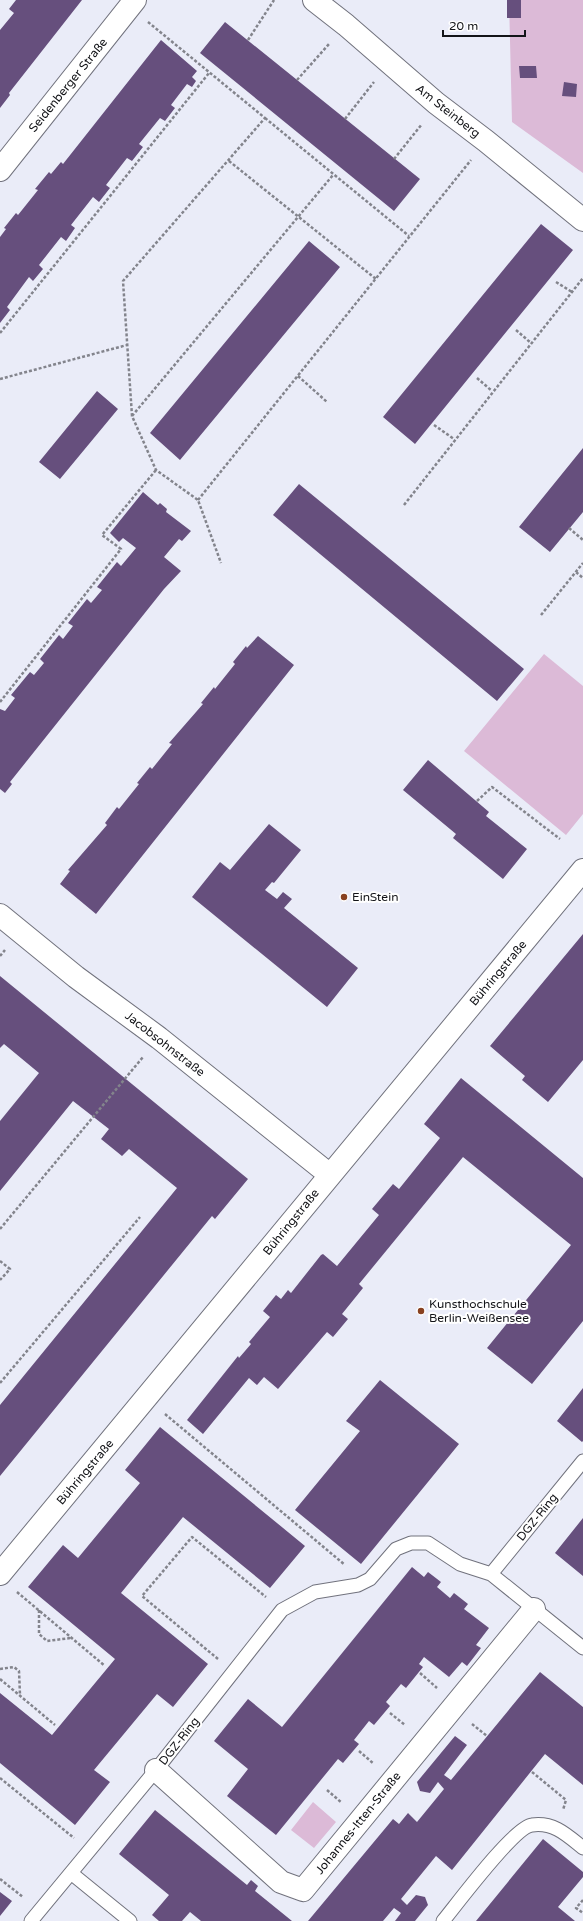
<svg xmlns="http://www.w3.org/2000/svg" width="583" height="1921" font-family="'Varela Round',sans-serif">
<style>
.green{fill:#dcbad7}
.building{fill:#664f7d}
.lines{fill:none;stroke-linecap:round;stroke-linejoin:round}
.service-casing{stroke:#71727d;stroke-width:15}
.minor-casing{stroke:#71727d;stroke-width:24}
.path{stroke:#83848c;stroke-width:2.5;stroke-dasharray:3 2;stroke-linecap:butt}
.service{stroke:#fff;stroke-width:13}
.minor{stroke:#fff;stroke-width:22}
.poi-dot{fill:#884120;stroke:#fff;stroke-width:1.5}
.labels{text-anchor:middle;dominant-baseline:central;stroke-width:4;stroke-linejoin:round;paint-order:stroke}
.street-label{font-size:12px;fill:#131418;stroke:#fff}
.poi-label{font-size:12px;fill:#131418;stroke:#fff;text-anchor:start}
</style>
<rect width="100%" height="100%" fill="#eaecf8"/>
<path class="green" d="M509,0H583V173L512,122Z
M544,654L583,686V814L566,835L464,751Z
M313,1802L336,1822L314,1848L291,1830Z"/>
<path class="building" d="M16,0H82L9,93L10,95L0,108V30L14,13L9,9Z
M507,0H521V18H507Z
M225,22L420,179L394,211L200,53Z
M161,40L197,71L192,77L196,81L192,87L187,84L171,105L175,108L165,121L160,118L139,144L143,147L132,161L127,158L106,185L110,188L99,202L93,197L71,225L75,228L66,241L61,237L39,265L43,269L33,281L29,277L7,307L10,310L0,323V237L6,229L4,228L16,213L18,215L38,190L35,189L49,172L51,174L61,162L63,164Z
M519,66H536L537,78H520Z
M564,82L577,84L576,97L562,96Z
M541,224L573,250L415,444L383,417Z
M309,241L340,267L180,460L150,433Z
M97,391L118,409L60,479L39,462Z
M583,448V512L550,552L519,527Z
M299,484L524,669L497,701L273,515Z
M143,492L158,505L160,503L167,509L166,512L191,531L182,541L179,539L164,557L181,571L164,589L18,772L10,782L12,784L5,793L0,789V709L5,711L15,698L11,695L30,672L34,675L44,663L40,659L59,635L63,639L73,626L68,623L87,599L91,603L102,590L97,587L117,562L121,566L136,548L123,538L119,542L110,533Z
M258,636L294,665L96,914L60,884L70,871L68,870L107,825L105,823L117,807L119,809L139,784L137,783L150,767L152,769L172,744L169,743L203,704L201,703L214,687L215,689L235,664L233,662L246,646L247,648Z
M428,760L489,812L486,816L527,849L503,879L453,838L456,834L403,790Z
M269,824L301,850L274,883L272,882L265,890L277,899L283,892L292,899L284,908L358,968L327,1007L192,897L220,862L230,870Z
M583,934V1060L548,1102L522,1080L525,1076L490,1046Z
M0,976L248,1179L215,1219L212,1216L0,1476V1405L177,1188L129,1149L122,1156L101,1139L109,1129L73,1101L0,1191V1121L39,1073L4,1044L0,1048Z
M461,1078L583,1178V1321L532,1384L487,1348L571,1245L463,1157L359,1284L363,1288L342,1314L348,1319L333,1337L327,1332L278,1389L264,1377L257,1385L249,1378L203,1434L187,1420L238,1356L239,1358L251,1344L249,1342L270,1317L263,1311L276,1295L281,1299L288,1290L291,1293L321,1255L323,1254L337,1266L379,1215L372,1209L393,1184L399,1189L440,1138L424,1124Z
M380,1380L459,1444L361,1564L295,1510L360,1431L346,1421Z
M583,1388V1441L582,1442L557,1421Z
M160,1427L305,1546L270,1588L183,1517L121,1593L208,1664L173,1707L157,1694L94,1770L110,1782L75,1825L0,1763V1693L52,1735L115,1659L28,1587L63,1545L78,1558L140,1483L125,1470Z
M583,1518V1576L555,1553Z
M412,1567L424,1577L428,1572L441,1582L437,1587L450,1598L454,1593L468,1604L464,1609L489,1628L476,1645L481,1648L467,1666L462,1662L449,1677L424,1657L419,1664L423,1667L406,1688L401,1684L386,1702L390,1706L374,1725L369,1721L354,1740L359,1744L343,1763L338,1759L276,1835L227,1796L248,1769L214,1741L248,1699L282,1727Z
M540,1672L583,1707V1785L545,1754L452,1870L436,1856L401,1899L407,1905L416,1895L425,1897L428,1905L415,1921H395L401,1913L394,1908L383,1921H308L393,1819L399,1824L408,1813L417,1822L444,1789L438,1782L430,1793L420,1791L417,1782L455,1736L467,1745L444,1775L451,1780Z
M155,1810L247,1885L251,1880L258,1886L255,1891L292,1921H201L190,1912L182,1921H159L152,1915L169,1895L119,1854Z
M543,1839L583,1872V1877L558,1907L575,1921H476Z
M0,1892L12,1901L0,1916Z"/>
<g class="lines">
<defs>
<path id="service" d="M491,1574L583,1461
M71,1873L130,1921
M31,1921L156,1770L282,1610L315,1592L358,1585L370,1579L396,1549L411,1543H428L460,1564L491,1574L583,1648
M443,1921C457,1904 514,1827 532,1825C554,1822 567,1835 583,1848"/>
<path id="minor" d="M314,0L346,25L436,103L486,141L583,220
M0,170L135,0
M0,915L76,977L159,1038L330,1175
M0,1574L583,870
M156,1770L281,1882L303,1890L534,1609"/>
</defs>
<use href="#service" class="service-casing"/>
<use href="#minor" class="minor-casing"/>
<path class="path" d="M148,22L265,118L123,281L132,416L156,470L198,500L221,563
M248,40L274,0
M297,80L329,44
M265,118L409,236
M345,119L374,82
M394,159L422,124
M229,161L376,279
M556,282L572,292
M516,330L531,343
M0,333L209,73
M298,376L327,402
M477,378L492,391
M0,379L127,345
M132,416L333,175
M434,425L454,439
M198,500L471,160
M404,505L583,278
M569,528L583,540
M576,572L583,578
M541,615L583,563
M0,702L121,549L102,535L156,470
M477,801L492,787L560,839
M0,956L5,950
M0,1229L143,1057
M0,1261L10,1269L0,1280
M0,1383L140,1217
M165,1414L345,1565
M17,1592L105,1666
M39,1610V1634L47,1641L71,1638
M218,1659L142,1596L192,1537L266,1597
M0,1669L14,1667L19,1671L20,1695
M420,1673L437,1688
M0,1679L55,1725
M390,1713L405,1725
M472,1724L487,1736
M359,1751L374,1764
M532,1772L566,1800L563,1810
M0,1778L74,1838
M327,1790L342,1803
M0,1879L23,1897
M583,1900L576,1908L583,1913"/>
<use href="#service" class="service"/>
<use href="#minor" class="minor"/>
</g>
<g class="poi-dot">
<circle cx="344" cy="897" r="4"/>
<circle cx="421" cy="1311" r="4"/>
</g>
<g class="labels">
<g class="street-label">
<text transform="translate(68 85) rotate(-51)">Seidenberger Straße</text>
<text transform="translate(448 111) rotate(38)">Am Steinberg</text>
<text transform="translate(498 973) rotate(-50)">Bühringstraße</text>
<text transform="translate(165 1044) rotate(38)">Jacobsohnstraße</text>
<text transform="translate(291 1222) rotate(-51)">Bühringstraße</text>
<text transform="translate(85 1472) rotate(-50)">Bühringstraße</text>
<text transform="translate(537 1517) rotate(-51)">DGZ-Ring</text>
<text transform="translate(179 1741) rotate(-52)">DGZ-Ring</text>
<text transform="translate(358 1823) rotate(-51)">Johannes-Itten-Straße</text>
</g>
<g class="poi-label">
<text x="352" y="897">EinStein</text>
<text x="429" y="1304">Kunsthochschule<tspan x="429" dy="14">Berlin-Weißensee</tspan></text>
</g>
</g>
<path d="M443 30v6h82v-6" fill="none" stroke="#131418" stroke-width="2"/>
<text x="449" y="30" font-size="12" fill="#131418" stroke="#ffffff" stroke-width="3" paint-order="stroke">20 m</text>
</svg>
